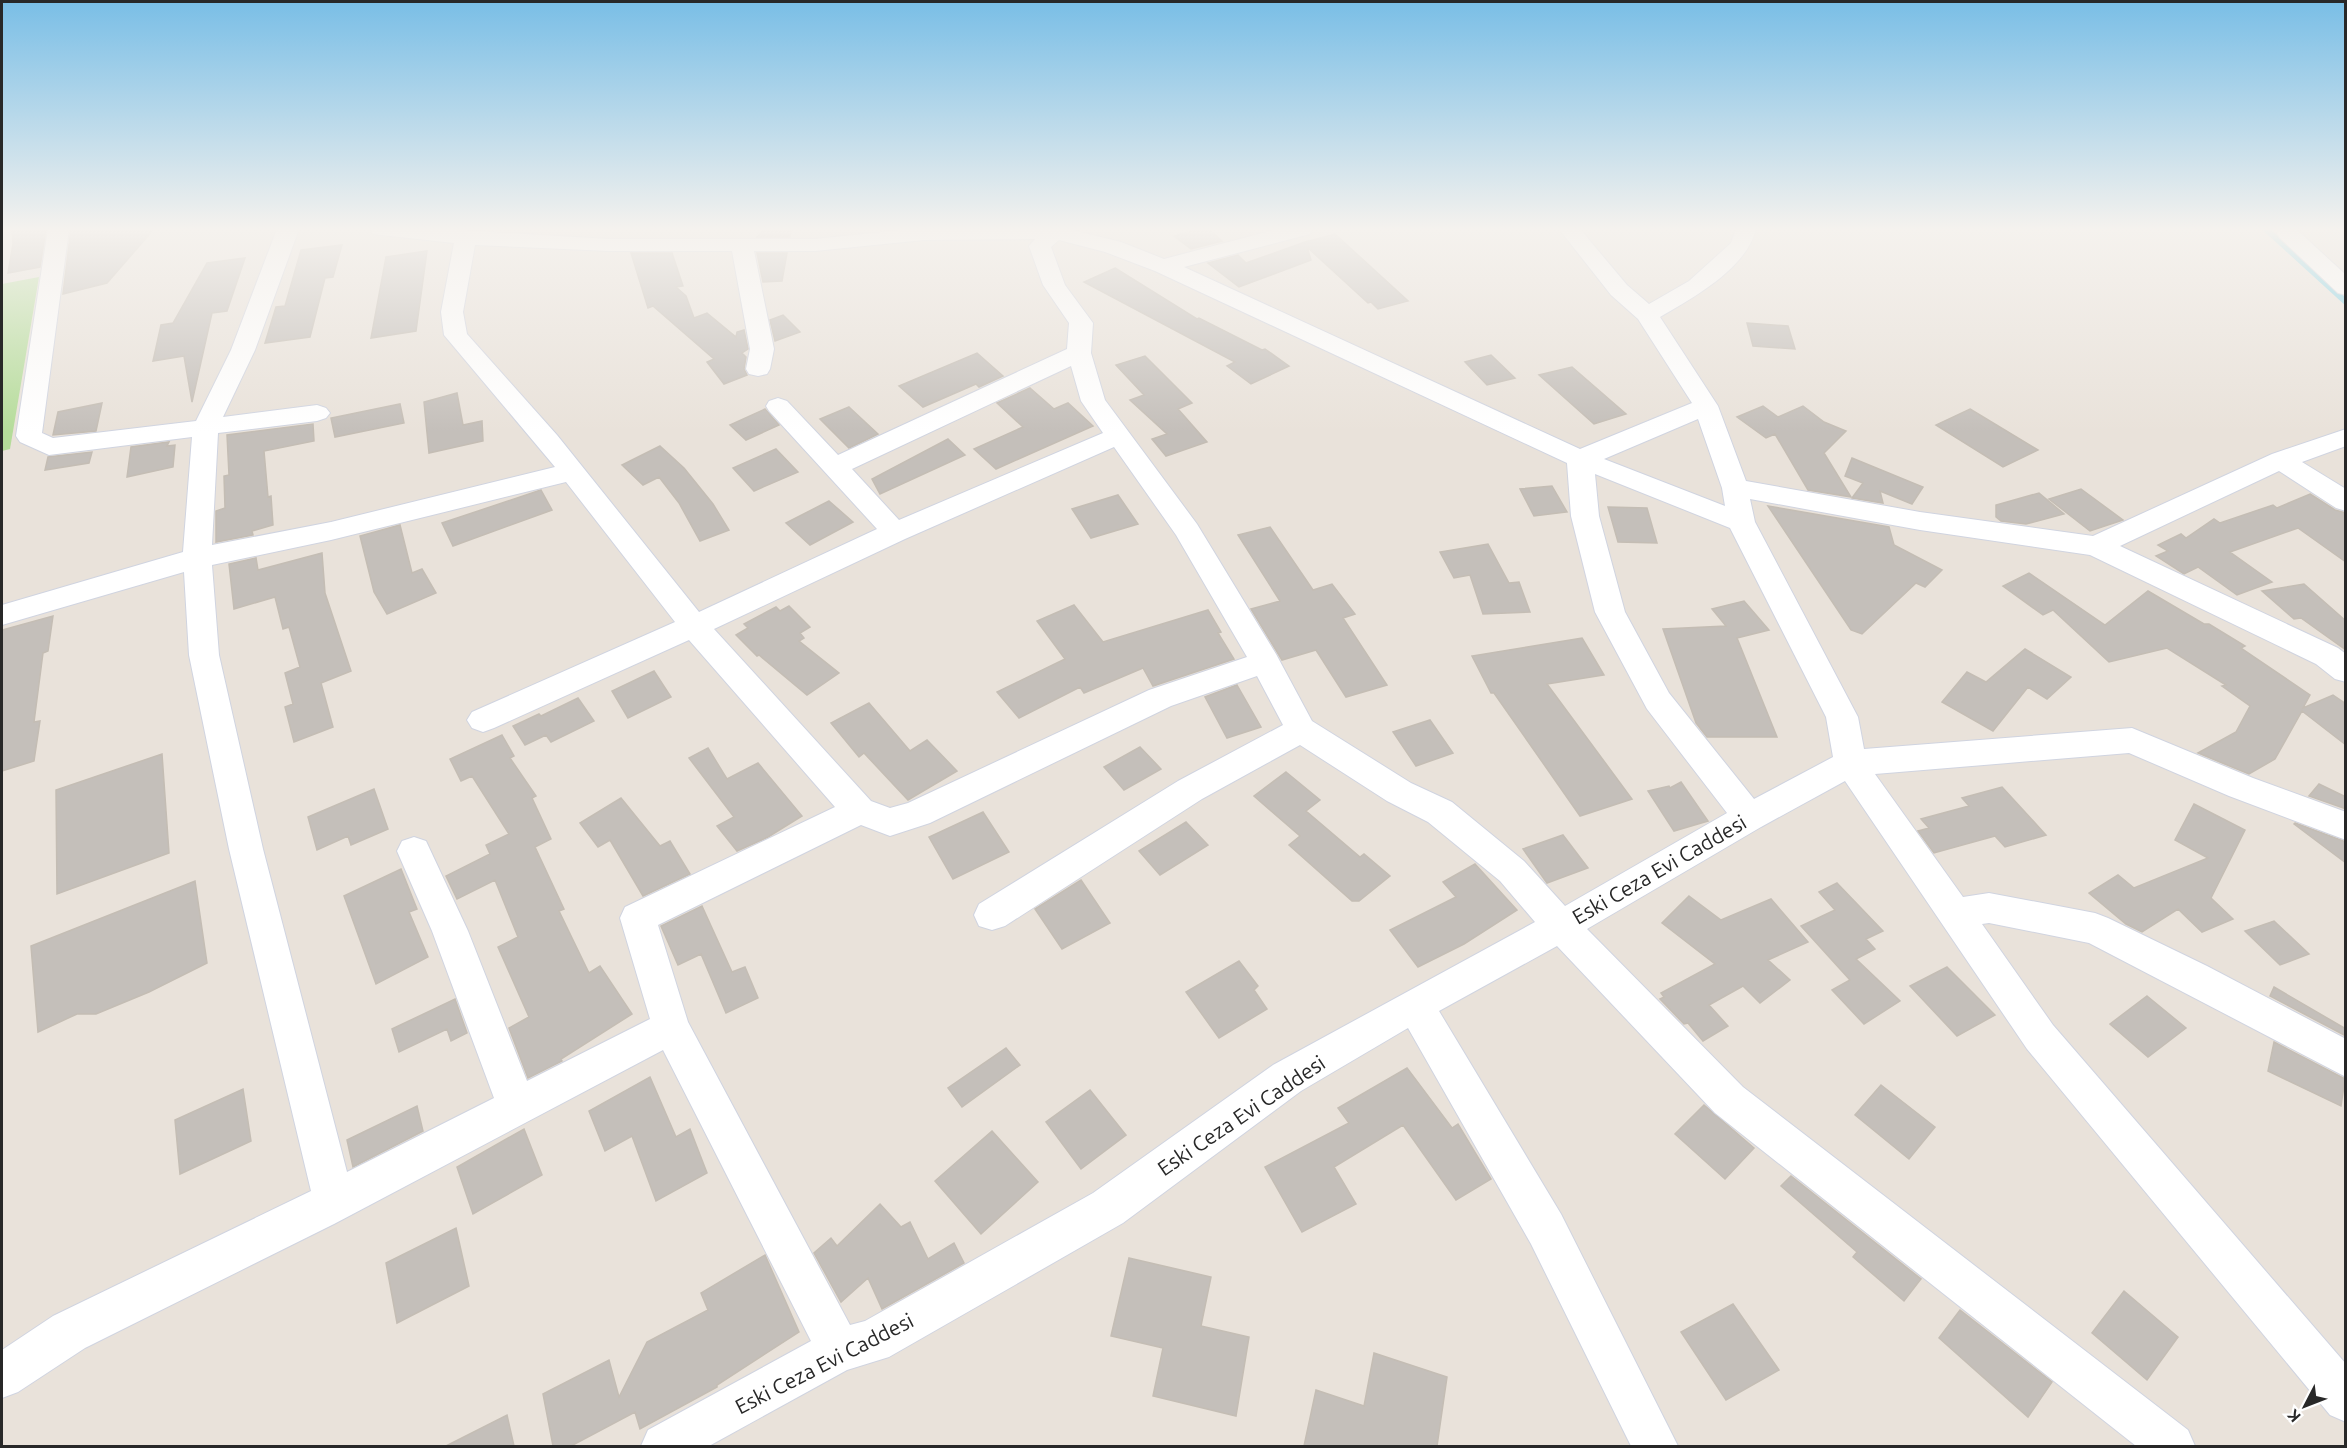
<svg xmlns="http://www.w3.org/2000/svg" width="2347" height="1448" font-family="Ubuntu,sans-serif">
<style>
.green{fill:#b5dc9a}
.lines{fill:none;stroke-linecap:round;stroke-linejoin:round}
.stream{stroke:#74cee4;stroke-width:6}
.building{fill:#c4bfba;stroke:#c4bdb4;stroke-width:1.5}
.minor-casing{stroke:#d0d4e0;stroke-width:2}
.minor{fill:#fff;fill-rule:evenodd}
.labels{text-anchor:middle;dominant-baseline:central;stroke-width:5;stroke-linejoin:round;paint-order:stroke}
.near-street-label{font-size:21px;fill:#282828;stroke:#fff}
</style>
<rect width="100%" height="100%" fill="#e9e2da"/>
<path class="green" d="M39,277L10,449L2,451V284Z"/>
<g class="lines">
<path class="stream" d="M2266,229L2346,302"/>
</g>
<path class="building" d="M12,229H46L40,267L8,273L13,244Z
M71,229H154L107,283L63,294Z
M765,229H791L790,237H757Z
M1200,229H1209L1222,241L1191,249L1174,236Z
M1335,234L1408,301L1378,309L1371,302L1368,303L1307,247L1311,260L1239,287L1208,263L1238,255L1246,263L1305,242Z
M342,245L333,277L325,278L310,337L265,343L276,307L285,306L301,250Z
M427,251L416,331L371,338L386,257Z
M631,253H672L683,286L676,287L686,296L694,318L707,313L736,337L737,332L744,330L748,349L742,353L746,357L744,369L747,375L724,384L707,362L714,359L653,306L648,308Z
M757,253H787L782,281L763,282Z
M245,258L227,311L212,313L192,402L184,356L153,361L161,325L173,323L207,263Z
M1115,268L1197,319L1199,318L1262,350L1265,349L1289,366L1251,384L1227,366L1235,362L1084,282Z
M783,315L800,332L775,341L770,320Z
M1747,323L1788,326L1795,349L1753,346Z
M977,353L1003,376L979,387L976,384L923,407L899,386Z
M1491,355L1515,378L1487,385L1465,362Z
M1145,356L1192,403L1178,409L1207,442L1166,456L1152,439L1167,434L1130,400L1144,395L1116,365Z
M1572,367L1626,414L1594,424L1539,375Z
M1030,388L1054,409L1068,403L1093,426L996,469L974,449L1023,427L997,403Z
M457,393L463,425L482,421L483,441L429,453L424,402Z
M102,403L96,431L53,435L58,412Z
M400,404L404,423L335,437L331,418Z
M1763,406L1778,417L1803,406L1824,422L1846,431L1824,453L1851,497L1808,490L1775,434L1766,438L1737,417Z
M849,407L878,434L849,448L820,419Z
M765,409L779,425L746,440L730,425Z
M1970,409L2038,450L2003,467L1936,425Z
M313,424L314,441L264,451L268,497L271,496L273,525L252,531L253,535L216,542V511L225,508L224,476L229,475L227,435Z
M948,439L965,455L880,494L872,479Z
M169,442L167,446L175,445L173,467L127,477L131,447Z
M660,446L684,468L713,504L729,530L700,541L679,503L659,477L643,485L622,465Z
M776,449L798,472L754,491L733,468Z
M92,452L89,463L45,470L48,457Z
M1852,458L1923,487L1912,504L1880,491L1883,503L1852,498L1863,483L1845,476Z
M1552,486L1567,512L1534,516L1520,489Z
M2081,489L2123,520L2090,531L2049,499Z
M541,490L552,510L453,546L442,523Z
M2039,493L2064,514L2026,524L2001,521L1996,517V505Z
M2310,494L2335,510L2346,513V562L2298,528L2230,552L2272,582L2237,595L2198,567L2184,574L2156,556L2168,551L2158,545L2181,534L2186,538L2214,519L2220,523L2273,505L2277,508Z
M1118,495L1138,524L1091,538L1072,509Z
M829,501L853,522L810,545L786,523Z
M1768,506L1889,527L1894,545L1942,570L1925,587L1916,583L1862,634L1851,630Z
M1608,507L1647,508L1657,543L1618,542Z
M400,525L412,573L422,569L436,593L387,614L374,592L360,536Z
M1270,527L1313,590L1332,584L1355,614L1343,618L1387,685L1346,697L1316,650L1282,660L1251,609L1280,601L1238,535Z
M1488,544L1509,583L1519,582L1530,612L1483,614L1470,575L1454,578L1440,552Z
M322,553L325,593L351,671L321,683L333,727L294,742L285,707L293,704L285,673L300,667L289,627L283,629L275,597L234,609L229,564L256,558L258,570Z
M2029,573L2105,625L2148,591L2204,624H2209L2245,646L2241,648L2310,695L2303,708L2333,695L2346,704V745L2302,711L2275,759L2249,774L2198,753L2236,732L2250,706L2222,686L2226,685L2167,648L2109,662L2053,610L2043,615L2003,586Z
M2304,584L2346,621V650L2301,618L2294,619L2262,591Z
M1744,601L1769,630L1737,638L1777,737H1707L1696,723L1663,629L1726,626L1712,609Z
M1074,605L1103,642L1208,610L1221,632L1218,633L1234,659L1153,686L1143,668L1084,693L1080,687L1019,718L997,692L1065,659L1037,621Z
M789,606L810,627L800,633L804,638L799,641L839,673L807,695L759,655L757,656L736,635L748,628L744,624L776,607L780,611Z
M53,616L48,651L43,653L34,722L40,721L34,761L2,771V630Z
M1582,638L1604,675L1547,684L1632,799L1580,816L1494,693H1491L1472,656Z
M2025,649L2071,677L2047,699L2028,687L1993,731L1942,702L1967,672L1986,682Z
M654,671L671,697L628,718L612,691Z
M1237,685L1261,727L1227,738L1205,697Z
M578,698L594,721L551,742L546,735L525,745L513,726L539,714L541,716Z
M869,703L910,751L927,740L957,771L908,800L864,753L859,757L831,723Z
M1430,720L1453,753L1416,766L1393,732Z
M502,735L514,756L510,758L536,796L532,798L551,839L535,847L564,909L559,911L589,973L600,966L632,1014L561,1059L562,1061L528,1078L509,1028L529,1017L498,947L518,937L495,880L457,899L446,876L490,854L486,845L509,834L472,776L461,781L450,759Z
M1140,747L1161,769L1124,790L1104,767Z
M708,748L727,779L758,763L802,816L768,837L737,851L717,826L734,817L689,758Z
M162,754L169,853L57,894L56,790Z
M1286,772L1320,800L1306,811L1360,857L1364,854L1390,876L1359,901H1352L1289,845L1300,836L1254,796Z
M1681,782L1708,821L1674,831L1648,791L1669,786L1670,788Z
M2319,784L2346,797V809L2309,796Z
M2002,787L2046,835L2005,847L1995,836L1934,853L1918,831L1929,828L1921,819L1969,806L1962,798Z
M374,789L388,829L351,845L348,836L317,850L308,817Z
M621,798L660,846L670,841L690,874L643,896L610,840L598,847L580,823Z
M2194,804L2245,830L2211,898L2233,919L2202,932L2178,909L2142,932L2126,924L2089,893L2118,875L2134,888L2208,858L2175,840Z
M983,812L1009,852L953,879L929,837Z
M1186,822L1208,845L1160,875L1139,851Z
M2295,823L2346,842V863L2294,824Z
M1563,835L1588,868L1547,883L1523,849Z
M1475,864L1517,910L1464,944L1418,967L1390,930L1456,897L1443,882Z
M401,869L417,909L409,912L428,957L376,984L344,896Z
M1081,880L1110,923L1062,949L1035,909Z
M195,881L207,963L149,992L96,1014H77L38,1032L31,946Z
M1837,883L1883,931L1866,939L1875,949L1856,959L1900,1001L1864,1024L1832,990L1850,980L1801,926L1835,910L1819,892Z
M1689,896L1721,920L1771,899L1808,942L1768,960L1790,980L1760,1003L1743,986L1709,1005L1728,1026L1703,1041L1688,1023L1684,1024L1660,999L1664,997L1661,993L1715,964L1662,923Z
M702,906L732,972L745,967L758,998L726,1013L701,954L678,965L661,926Z
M2274,921L2309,954L2280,965L2245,931Z
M1239,961L1258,986L1254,990L1267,1009L1219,1038L1186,992Z
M1947,967L1995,1015L1957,1036L1910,986Z
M2274,987L2346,1029V1036L2270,996Z
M2147,996L2186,1028L2148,1057L2110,1024Z
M455,999L467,1033L451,1041L447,1029L399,1052L392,1029Z
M2274,1042L2345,1079L2341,1106L2268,1071Z
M1006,1048L1020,1065L962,1107L948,1088Z
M1407,1068L1452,1128L1458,1124L1491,1179L1456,1200L1403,1125L1334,1167L1356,1204L1302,1232L1265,1167L1349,1123L1338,1108Z
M650,1077L676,1137L690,1129L707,1173L656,1201L632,1136L605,1151L589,1111Z
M1881,1085L1935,1127L1909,1159L1855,1115Z
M243,1089L251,1141L180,1174L175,1120Z
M1090,1090L1126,1135L1081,1169L1046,1122Z
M1704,1105L1754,1148L1725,1179L1675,1134Z
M417,1106L423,1131L353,1167L347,1140Z
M524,1129L542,1175L473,1214L457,1167Z
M992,1131L1038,1182L981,1234L935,1181Z
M1791,1176L1921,1279L1904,1301L1853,1257L1857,1252L1781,1186Z
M880,1204L901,1227L910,1222L928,1259L954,1243L964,1263L882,1309L868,1278L841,1302L814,1253L831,1238L837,1246Z
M456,1228L469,1286L397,1323L386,1263Z
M765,1255L799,1332L717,1385V1387L640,1429L635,1412L571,1446H553L543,1394L609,1360L619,1397L647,1342L708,1310L701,1293Z
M1129,1258L1211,1277L1201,1326L1249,1337L1236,1416L1153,1396L1163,1348L1111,1336Z
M2124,1291L2178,1337L2147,1380L2092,1333Z
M1733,1304L1779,1370L1726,1400L1681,1332Z
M1960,1310L2052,1382L2028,1417L1939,1338Z
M1374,1353L1447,1377L1437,1446H1304L1316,1390L1364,1406Z
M507,1415L514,1446H446Z"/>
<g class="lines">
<defs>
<path id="minor" d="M48,229H69L42,433L53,438L196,421L231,350L277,229H299L255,350L223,417L317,405L326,408L330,413L326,418L317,421L218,433L212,545L331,522L555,467L444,335L441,312L454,243L381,235L373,234L371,229H440L609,239H815L912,229H1068L1121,242L1164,259L1278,229H1312L1310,234L1184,267L1580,449L1692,403L1638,319L1611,295L1559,229H1580L1627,285L1649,304L1689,281L1731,243L1736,229H1756C1746,269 1694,297 1660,317L1718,406L1746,481L1920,512L2093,536L2272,454L2346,429V446L2302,462L2346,489V511L2336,508L2279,471L2120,546L2338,648L2346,654V682L2335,679L2316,664L2090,555L1920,530L1750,499L1755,522L1858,717L1864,749L2132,728L2253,778L2346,812V840L2229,796L2129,753L1875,774L1963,897L1989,893L2095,913L2108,918L2207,966L2346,1039V1077L2089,943L1989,923L1982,924L2053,1025L2346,1364V1422L2330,1415L2027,1049L1845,781L1761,827L1587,929L1743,1087L2188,1430L2195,1446H2136L1715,1113L1557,946L1439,1011L1561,1214L1678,1446H1631L1531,1244L1408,1028L1301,1091L1123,1223L889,1357L847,1370L709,1446H641L648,1430L811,1341L663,1050L334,1224L85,1348L18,1392L2,1398V1350L53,1316L311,1191L229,849L189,655L184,572L2,625V605L183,552L192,437L49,455L20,442L16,436ZM1035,239L1029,246L1043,285L1069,323L1067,349L838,455L787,401L778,398L769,401L766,406L769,411L877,529L699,612L557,435L467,334L463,312L475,245L609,251H732L750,349L746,369L749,374L758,376L767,374L770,369L774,349L754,251H815L924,240ZM1059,240L1105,252L1155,271L1567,463L1571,516L1595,612L1647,709L1727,813L1565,906L1524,861L1452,802L1411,783L1312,721L1276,654L1197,524L1105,400L1091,353L1093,323L1065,285L1051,247ZM1071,366L1081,401L1103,433L899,520L852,469ZM1698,419L1722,488L1725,506L1604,459ZM1114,447L1176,535L1247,657L1149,690L908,803L890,808L871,801L714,629L905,539ZM1595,474L1730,528L1826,717L1833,757L1754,799L1669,693L1625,612L1599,516ZM566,482L675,622L472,712L467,720L472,728L483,732L494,728L689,640L835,807L625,907L620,918L650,1019L527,1081L468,931L426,841L414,837L402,841L397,851L432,931L494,1098L347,1172L263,849L219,655L212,565L331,540ZM1257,676L1283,725L1178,781L979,904L974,915L979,926L992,930L1005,926L1202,799L1300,745L1387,801L1428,822L1500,881L1535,922L1273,1065L1093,1193L865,1321L850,1325L688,1022L658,925L861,825L890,836L930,823L1171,706Z
M2280,229H2296L2346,275V295L2338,293L2280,238L2277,233Z"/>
</defs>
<use href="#minor" class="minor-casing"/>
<use href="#minor" class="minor"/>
</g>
<linearGradient id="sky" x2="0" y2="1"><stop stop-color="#79bee6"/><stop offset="0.53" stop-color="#f5f2ee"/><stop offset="1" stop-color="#f5f2ee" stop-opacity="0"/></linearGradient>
<rect width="2347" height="432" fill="url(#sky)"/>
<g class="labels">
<g class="near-street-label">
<text transform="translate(1659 869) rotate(-30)">Eski Ceza Evi Caddesi</text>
<text transform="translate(1241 1115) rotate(-34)">Eski Ceza Evi Caddesi</text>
<text transform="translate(824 1363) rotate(-27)">Eski Ceza Evi Caddesi</text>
</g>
</g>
<rect width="2347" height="1448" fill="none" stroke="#282828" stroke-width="6"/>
<g transform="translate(2305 1406) rotate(228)" stroke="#ffffff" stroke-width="4.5" paint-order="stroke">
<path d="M0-4.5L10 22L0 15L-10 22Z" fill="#282828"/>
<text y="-9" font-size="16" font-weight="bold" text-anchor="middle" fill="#282828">K</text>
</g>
</svg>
